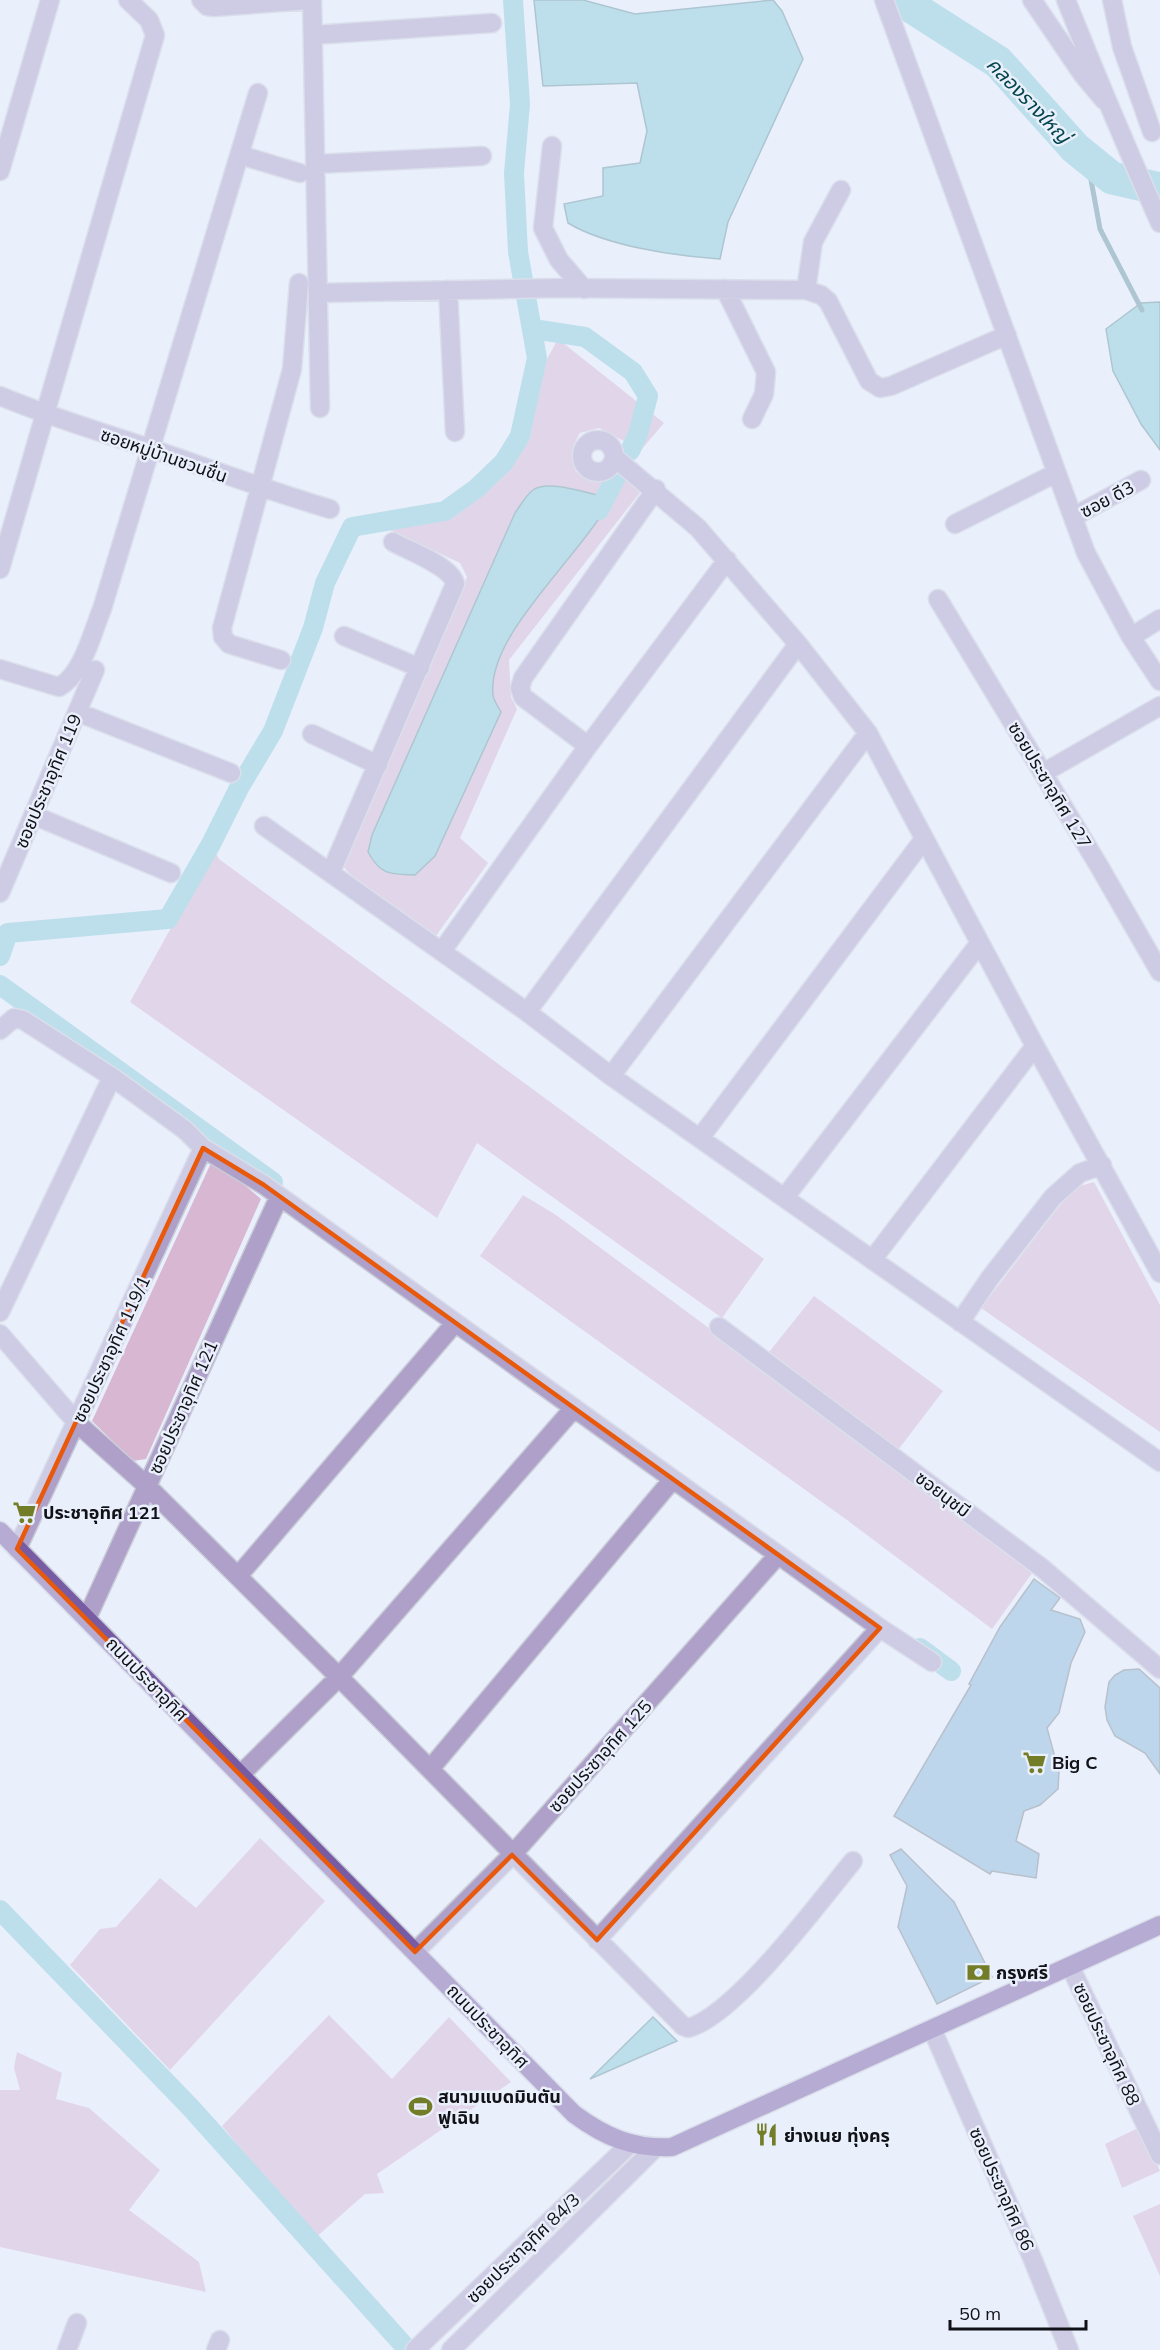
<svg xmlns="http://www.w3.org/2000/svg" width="1160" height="2350" font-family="Mulish,'Noto Sans Thai',sans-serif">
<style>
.green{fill:#d8b7d3}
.water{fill:#88cdd7;stroke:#64959d;stroke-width:1.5}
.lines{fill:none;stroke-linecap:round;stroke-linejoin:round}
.stream{stroke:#64959d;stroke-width:5}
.canal{stroke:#88cdd7;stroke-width:20}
.river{stroke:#88cdd7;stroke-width:33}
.building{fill:#87b8d9;stroke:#7c8890;stroke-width:1.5}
.minor-casing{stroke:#c7ccd7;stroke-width:21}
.major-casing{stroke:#c7ccd7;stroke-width:21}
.minor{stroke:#aea0c8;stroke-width:18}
.major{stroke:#785ca3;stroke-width:18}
.marked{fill:none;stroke:#e8590c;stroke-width:4.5;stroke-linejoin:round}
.labels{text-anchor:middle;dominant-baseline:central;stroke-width:5;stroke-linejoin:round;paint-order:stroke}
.street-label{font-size:18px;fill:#111217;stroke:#eaeffc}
.poi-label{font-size:18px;font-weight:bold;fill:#111217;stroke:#eaeffc;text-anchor:start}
.water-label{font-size:20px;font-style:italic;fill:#04464e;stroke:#eaeffc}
</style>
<rect width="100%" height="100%" fill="#eaeffc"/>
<path class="green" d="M558,339L664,423L641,450L599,428L580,433C571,449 569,455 576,472L593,477H611L619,468L642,490L509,660L511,697L517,709L460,838L488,863L433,940L354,879L343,866L344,851L467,577L460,563L386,528L445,518L491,482L529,441L546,361Z
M214,850L219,859L764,1259L722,1318L477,1143L437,1218L130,1002Z
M211,1163L229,1172L261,1199L146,1459L133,1461L92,1421Z
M1094,1182L1160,1305V1432L981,1308L1073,1188Z
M523,1195L556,1215L1035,1569L992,1629L847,1520L480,1256Z
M814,1296L943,1391L898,1450L769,1352Z
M260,1838L325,1901L170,2070L70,1965L100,1929L116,1927L160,1878L196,1908Z
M329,2015L392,2079L449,2017L511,2082L377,2174L384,2193L365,2194L314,2239L222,2126Z
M17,2052L62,2073L56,2099L89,2108L160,2170L129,2210L199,2262L206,2292L0,2247V2090H20L14,2068Z
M1140,2127L1160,2171L1122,2188L1105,2144Z
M1160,2204V2276L1133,2216Z"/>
<path class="water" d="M534,0H583L635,14L773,0L782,11L803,59L728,222L720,259C675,256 606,246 568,223L564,204L603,196V168L640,163L647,131L637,83L543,86Z
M1160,302V450L1141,424L1113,371L1106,329L1141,303Z
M620,480C597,545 486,629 493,695C494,701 498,707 501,712L435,856L415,875C391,874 381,876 368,852L372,835L515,513C520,506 526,495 533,490C548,479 588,494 607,497Z
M653,2017L677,2041L590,2079Z"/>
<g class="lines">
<path class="stream" d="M1087,158L1100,229L1142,310"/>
<path class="canal" d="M533,329L585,337L633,372L648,396L638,434L630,451
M599,510L616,477
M0,956L8,933L168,919L211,844L239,788L273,731L313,628L325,583L352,527L445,511L477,488L504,462L520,436L537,358L518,252L514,173L520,104L513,0
M0,985L273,1182
M920,1648L951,1671
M0,1910L191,2108L408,2350"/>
<path class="river" d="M901,0L998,62L1075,148L1112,178L1160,189"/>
</g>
<path class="building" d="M1034,1579L1060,1598L1051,1610L1080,1619L1085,1632L1071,1663L1059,1713L1047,1728L1059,1772L1058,1789L1040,1805L1024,1811L1016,1841L1039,1854L1036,1878L992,1871L990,1874L894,1816L971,1685L969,1684L1000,1627Z
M1139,1669L1160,1688V1774L1145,1753L1115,1736L1107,1720L1105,1707L1109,1682L1115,1675L1124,1670Z
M901,1849L954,1902L992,1977L937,2004L898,1927L907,1886L890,1855Z"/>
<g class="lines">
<defs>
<path id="minor" d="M201,0L207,6L214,7L309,0
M312,0L320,408
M884,0L1086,553L1131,637L1160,681
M1032,0L1083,75L1104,100
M1066,0C1096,75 1127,149 1160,223
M1112,0L1122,47L1152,132
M313,35L492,23
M552,146L543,228L559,260L584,289
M240,155L300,173
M316,164L482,156
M0,171L50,0
M725,289L766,372L764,394L752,419
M448,290L455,432
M806,290L813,242L841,190
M319,293L561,288L806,290L821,295L828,301L869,381L880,388L891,386L1007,335
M0,396C50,417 101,432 152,449C211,469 269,491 330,509
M582 456a16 16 0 1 1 32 0a16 16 0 1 1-32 0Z
M615,458L698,528L798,644L868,733L1035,1046L1160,1273
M1073,517L1141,480
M955,524L1056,473
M0,569L155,35L149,20L128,0
M938,599L1099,866L1160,972
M344,636L420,668
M1131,637L1160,619
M281,660L229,644L223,637L222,628L292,369L299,283
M0,669L59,687C83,674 92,633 102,609L258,93
M77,712L231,773
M312,734L378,765
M588,746L523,697L520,688L523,678L656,489
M1043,773L1160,706
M33,815L171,873
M264,826L527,1012L611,1076L1160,1462
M331,872L455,584C452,566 409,551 393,542
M0,893L95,670
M442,951L588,746L727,560
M527,1012L798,644
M0,1030L14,1018L23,1020L112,1077L185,1130L203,1148L264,1185L880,1628L932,1662
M611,1076L868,733
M700,1138L924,839
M785,1197L979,944
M872,1260L1035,1046
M0,1312L112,1077
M960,1322L990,1278L1053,1197L1080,1173L1102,1165
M719,1327L1042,1568L1160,1669
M0,1334L77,1423L147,1486L339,1677L683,2026L688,2028C735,2016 820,1901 853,1861
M17,1549L203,1148
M238,1576L455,1323
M87,1618L279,1197
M430,1769L673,1479
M241,1774L339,1677L574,1408
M597,1940L880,1628
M415,1952L512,1855L778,1555
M1070,1966L1160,2155
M932,2029L1033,2260L1069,2350
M67,2350L77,2323
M216,2350L220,2340
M415,2350L629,2145
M451,2350L655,2148"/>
<path id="major" d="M0,1531L574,2114C605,2137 633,2149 672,2147L1160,1925"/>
</defs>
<use href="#minor" class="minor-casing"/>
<use href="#major" class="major-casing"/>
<use href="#minor" class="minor"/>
<use href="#major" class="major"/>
</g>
<path d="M0 0H1160V2350H0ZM203,1148L264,1185L880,1628L597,1940L512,1855L415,1952L17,1549Z" fill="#eaeffc" fill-opacity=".55" fill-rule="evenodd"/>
<path class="marked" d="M203,1148L264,1185L880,1628L597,1940L512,1855L415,1952L17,1549Z"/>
<defs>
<symbol id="supermarket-bare" viewBox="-9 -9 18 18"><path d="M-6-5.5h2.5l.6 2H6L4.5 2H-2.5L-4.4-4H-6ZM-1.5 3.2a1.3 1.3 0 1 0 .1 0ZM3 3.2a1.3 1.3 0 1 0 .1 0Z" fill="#737c27" stroke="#eaeffc" stroke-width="2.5" paint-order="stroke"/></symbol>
<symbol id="bank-bare" viewBox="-9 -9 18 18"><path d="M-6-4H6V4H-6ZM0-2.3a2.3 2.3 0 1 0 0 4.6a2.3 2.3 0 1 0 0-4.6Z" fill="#737c27" stroke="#eaeffc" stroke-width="2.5" paint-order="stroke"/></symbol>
<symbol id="stadium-bare" viewBox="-9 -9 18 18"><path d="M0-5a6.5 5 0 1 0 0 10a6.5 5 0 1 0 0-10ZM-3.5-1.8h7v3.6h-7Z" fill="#737c27" stroke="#eaeffc" stroke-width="2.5" paint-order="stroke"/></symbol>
<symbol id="restaurant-bare" viewBox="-9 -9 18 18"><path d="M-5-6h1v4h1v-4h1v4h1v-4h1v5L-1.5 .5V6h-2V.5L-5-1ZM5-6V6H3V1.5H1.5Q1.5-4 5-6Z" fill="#737c27" stroke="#eaeffc" stroke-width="2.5" paint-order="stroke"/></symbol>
</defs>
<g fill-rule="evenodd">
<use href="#supermarket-bare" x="8" y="1496" width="33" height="33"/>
<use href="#supermarket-bare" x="1018" y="1746" width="33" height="33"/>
<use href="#bank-bare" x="962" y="1956" width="33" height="33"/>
<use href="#stadium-bare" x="404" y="2090" width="33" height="33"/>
<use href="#restaurant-bare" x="750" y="2118" width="33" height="33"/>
</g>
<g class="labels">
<g class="street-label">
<text transform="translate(164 455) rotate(19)">ซอยหมู่บ้านชวนชื่น</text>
<text transform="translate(1107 499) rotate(-28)">ซอย ดี3</text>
<text transform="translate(48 781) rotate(-67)">ซอยประชาอุทิศ 119</text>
<text transform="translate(1050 785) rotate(59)">ซอยประชาอุทิศ 127</text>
<text transform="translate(111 1349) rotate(-65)">ซอยประชาอุทิศ 119/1</text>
<text transform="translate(183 1407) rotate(-66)">ซอยประชาอุทิศ 121</text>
<text transform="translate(943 1494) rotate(37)">ซอยนุชมี</text>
<text transform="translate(147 1679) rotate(46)">ถนนประชาอุทิศ</text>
<text transform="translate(600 1756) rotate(-48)">ซอยประชาอุทิศ 125</text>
<text transform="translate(488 2026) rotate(46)">ถนนประชาอุทิศ</text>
<text transform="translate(1107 2044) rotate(65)">ซอยประชาอุทิศ 88</text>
<text transform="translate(1002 2189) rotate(66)">ซอยประชาอุทิศ 86</text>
<text transform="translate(523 2248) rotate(-44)">ซอยประชาอุทิศ 84/3</text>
</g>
<g class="poi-label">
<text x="43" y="1512">ประชาอุทิศ 121</text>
<text x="1052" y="1762">Big C</text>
<text x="996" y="1972">กรุงศรี</text>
<text x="438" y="2096">สนามแบดมินตัน<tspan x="438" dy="21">ฟูเฉิน</tspan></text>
<text x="784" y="2135">ย่างเนย ทุ่งครุ</text>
</g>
<g class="water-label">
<text transform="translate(1029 100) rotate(46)">คลองรางใหญ่</text>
</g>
</g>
<path d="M950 2320v9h136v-9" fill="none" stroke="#111217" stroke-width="3"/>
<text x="959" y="2320" font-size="18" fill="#111217" stroke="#eaeffc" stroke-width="4.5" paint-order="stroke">50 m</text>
</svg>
